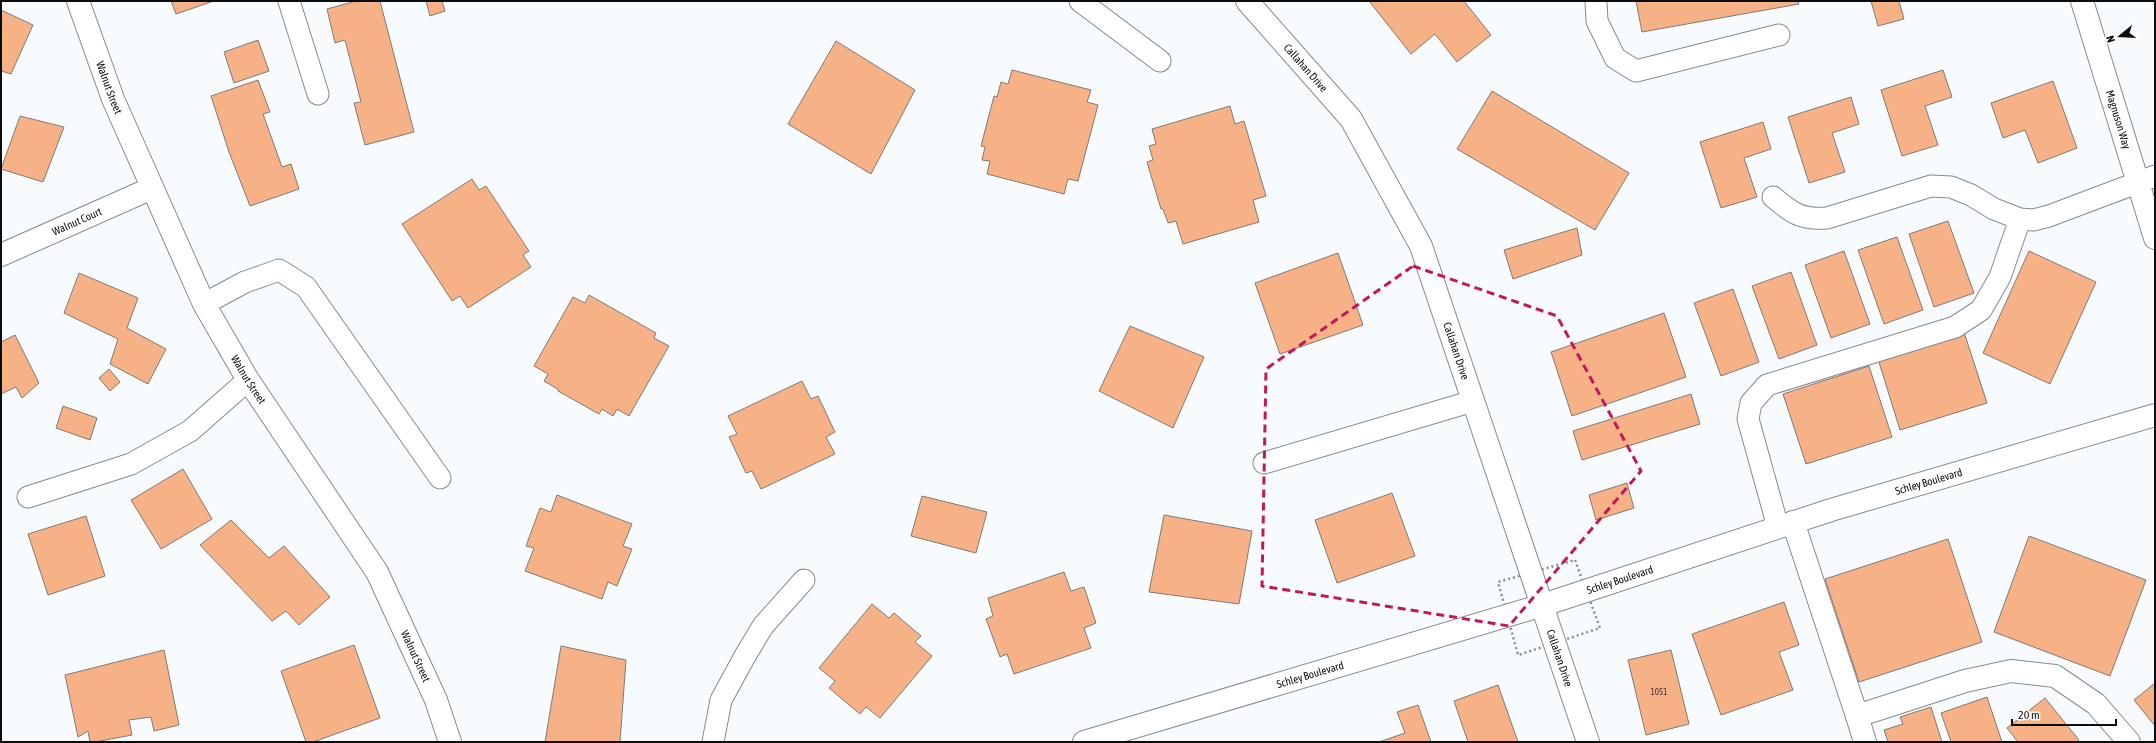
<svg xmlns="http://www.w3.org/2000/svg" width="2156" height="743" font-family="'Asap Condensed',sans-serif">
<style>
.building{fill:#f7b186;stroke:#807a76}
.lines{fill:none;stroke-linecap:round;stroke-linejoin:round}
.lane-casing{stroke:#868a90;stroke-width:23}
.street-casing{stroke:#868a90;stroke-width:24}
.secondary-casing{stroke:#868a90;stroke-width:24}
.path{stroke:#8b8d8f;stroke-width:2.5;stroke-dasharray:2 3;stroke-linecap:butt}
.lane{stroke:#fff;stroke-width:21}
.street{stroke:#fff;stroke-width:22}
.secondary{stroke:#fff;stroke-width:22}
.marked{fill:none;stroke:#c2185b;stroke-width:3;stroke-dasharray:8 5;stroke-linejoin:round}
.labels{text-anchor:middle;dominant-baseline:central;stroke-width:4;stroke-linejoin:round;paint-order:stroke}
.number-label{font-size:9px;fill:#46352c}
.street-label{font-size:11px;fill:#0b0c0e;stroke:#fff}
</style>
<rect width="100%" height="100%" fill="#f8fbfe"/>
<path class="building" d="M171,1H214L176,14Z
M356,1H380L414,132L365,145L354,103L361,102L345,40L335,43L327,9Z
M426,1H442L445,11L430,16Z
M1369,1H1464L1491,35L1457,62L1435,34L1411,54Z
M1636,1H1798L1799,4L1642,32Z
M1871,1H1899L1904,19L1878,26Z
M1,10L33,25L11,74L1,71Z
M258,40L269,71L234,83L224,52Z
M836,41L915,90L871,174L788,124Z
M1012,70L1091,90L1087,102L1098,105L1078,181L1068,179L1064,194L987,174L990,161L982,160L985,147L981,146L994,96L997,97L1001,82L1008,84Z
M1943,70L1952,97L1925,106L1938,145L1902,156L1881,90Z
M258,80L270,112L263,114L282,167L291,164L299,189L250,206L229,152L211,96Z
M2053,81L2077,148L2038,163L2025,130L2003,138L1991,103Z
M1492,91L1629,173L1595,230L1457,149Z
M1851,97L1859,124L1832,133L1845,172L1809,183L1788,117Z
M1230,106L1235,124L1244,121L1266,196L1253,200L1259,222L1183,244L1176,221L1168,223L1163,209H1161L1147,162L1153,160L1149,146L1156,144L1152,129Z
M20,116L64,127L43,182L1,169Z
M1763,122L1771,149L1744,158L1757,197L1721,208L1700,142Z
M472,179L479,190L486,186L529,251L523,255L531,267L468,308L460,296L452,301L402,224Z
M1948,221L1974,293L1934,307L1909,234Z
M1577,228L1582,255L1513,279L1504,250Z
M1897,237L1923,310L1884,324L1858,250Z
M1844,251L1870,324L1831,338L1805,265Z
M2029,251L2096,282L2050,384L1983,353Z
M1338,253L1363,325L1280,354L1255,283Z
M1791,272L1817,345L1779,359L1752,286Z
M79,273L138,298L127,328L166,349L148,384L110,364L118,339L64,313Z
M1733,289L1759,362L1721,376L1694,303Z
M589,295L656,333L654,338L669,346L629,416L617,409L613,416L602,409L599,414L558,391L559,390L544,381L548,374L534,366L573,297L585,303Z
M1664,313L1686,377L1572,416L1551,352Z
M1130,326L1204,357L1173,428L1099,391Z
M1964,332L1987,403L1900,430L1878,359Z
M15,335L39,383L22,398L16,387L1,394V342Z
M1869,366L1892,437L1806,464L1783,394Z
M109,369L120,382L110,391L99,378Z
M802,381L811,399L818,396L835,432L826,437L835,454L761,489L752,471L746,473L729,437L737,434L728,416Z
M1691,394L1700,424L1582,460L1573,431Z
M63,406L97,418L90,440L56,428Z
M183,469L212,519L161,549L131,500Z
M1627,483L1634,508L1596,520L1589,495Z
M1392,493L1415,556L1337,583L1315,520Z
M557,495L632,524L623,546L632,549L617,586L608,582L602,599L525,571L534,548L526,546L540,508L551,512Z
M922,496L987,512L976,553L911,536Z
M1164,515L1252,531L1239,604L1149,592Z
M86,516L105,576L48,595L28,534Z
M231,520L269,558L284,546L330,597L299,625L286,611L272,621L200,545Z
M2029,536L2146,580L2110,676L1994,632Z
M1948,539L1982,642L1859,682L1825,579Z
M1064,572L1071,591L1084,587L1096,623L1084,628L1091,648L1014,674L1007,654L1000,657L986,619L993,616L988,598Z
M1784,602L1799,645L1779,652L1793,690L1721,715L1692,634Z
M872,604L889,618L894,613L921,636L915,642L932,656L880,718L866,707L860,714L829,688L835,681L819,668Z
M354,645L380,718L313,742H306L281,671Z
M561,646L626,660L620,742H545Z
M164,650L179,725L154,731L151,717L129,720L132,735L95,742H90L88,731L78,737L65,675Z
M1671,650L1689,724L1646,735L1628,660Z
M2155,683V726L2134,700Z
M1498,685L1518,742H1468L1454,701Z
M1987,697L2002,742H1951L1941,713Z
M2045,698L2079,740L2076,742H2018L2007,728Z
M1418,705L1431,742H1379L1405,733L1397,712Z
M1931,707L1942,742H1888L1884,730L1903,724L1900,717Z"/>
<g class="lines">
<defs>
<path id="lane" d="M289,1L318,94
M1080,1L1160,61
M1596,1L1597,21L1615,58L1636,71L1779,35
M1773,197C1792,213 1801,220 1827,218L1931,186L1951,187L1971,195L1994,209L2020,219
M204,304L245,282L279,270L306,287L440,478
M1264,463L1473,401
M28,497L131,464L190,431L248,380
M1778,527L1748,419L1751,403L1767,385L1955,327L1981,310L2000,277L2020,219L2033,220L2049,216L2155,176
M713,742L721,700L745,656L763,626L804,580"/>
<g id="street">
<path id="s1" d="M78,1L113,99L204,304L248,380L377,572L436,700L450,742"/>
<path id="s2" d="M2082,1L2155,238"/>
<path id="s3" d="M1,255L152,188"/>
<path d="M1793,522L1857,716L1965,681L2011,671L2055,676L2096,704L2129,742"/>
<path d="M1857,716L1865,742"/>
<path id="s4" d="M1084,742L1543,605L1831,510L2155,415"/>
</g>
<g id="secondary">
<path id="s5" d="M1247,1L1351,119L1421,246L1588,742"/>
</g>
</defs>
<use href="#lane" class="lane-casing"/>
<use href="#street" class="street-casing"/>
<use href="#secondary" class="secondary-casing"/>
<path class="path" d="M1575,560L1600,628L1518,655L1498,582Z"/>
<use href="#lane" class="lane"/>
<use href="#street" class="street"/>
<use href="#secondary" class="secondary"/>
</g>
<path class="marked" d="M1413,266L1557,316L1641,471L1509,626L1262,586L1266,369Z"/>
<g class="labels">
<g class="number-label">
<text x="1659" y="692">1051</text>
</g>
<g class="street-label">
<text stroke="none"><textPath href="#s5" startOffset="89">Callahan Drive</textPath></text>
<text stroke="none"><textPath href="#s1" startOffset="92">Walnut Street</textPath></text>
<text stroke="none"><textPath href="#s2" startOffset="124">Magnuson Way</textPath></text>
<text stroke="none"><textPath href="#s3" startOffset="83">Walnut Court</textPath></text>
<text stroke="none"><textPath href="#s5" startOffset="413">Callahan Drive</textPath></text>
<text stroke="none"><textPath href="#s1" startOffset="416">Walnut Street</textPath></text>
<text stroke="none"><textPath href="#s4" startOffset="884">Schley Boulevard</textPath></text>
<text stroke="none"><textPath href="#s4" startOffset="560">Schley Boulevard</textPath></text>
<text stroke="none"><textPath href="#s1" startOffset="740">Walnut Street</textPath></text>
<text stroke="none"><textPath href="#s5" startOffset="737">Callahan Drive</textPath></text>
<text stroke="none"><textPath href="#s4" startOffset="236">Schley Boulevard</textPath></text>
</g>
</g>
<rect width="2156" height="743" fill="none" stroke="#0b0c0e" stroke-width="4"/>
<g transform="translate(2120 36) rotate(252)" stroke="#ffffff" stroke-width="3" paint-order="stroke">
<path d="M0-3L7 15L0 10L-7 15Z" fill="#0b0c0e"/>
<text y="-6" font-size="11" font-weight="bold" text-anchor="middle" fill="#0b0c0e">N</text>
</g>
<path d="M2012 719v6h104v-6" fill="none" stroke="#0b0c0e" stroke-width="2"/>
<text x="2018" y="719" font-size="12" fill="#0b0c0e" stroke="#ffffff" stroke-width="3" paint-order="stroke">20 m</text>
</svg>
